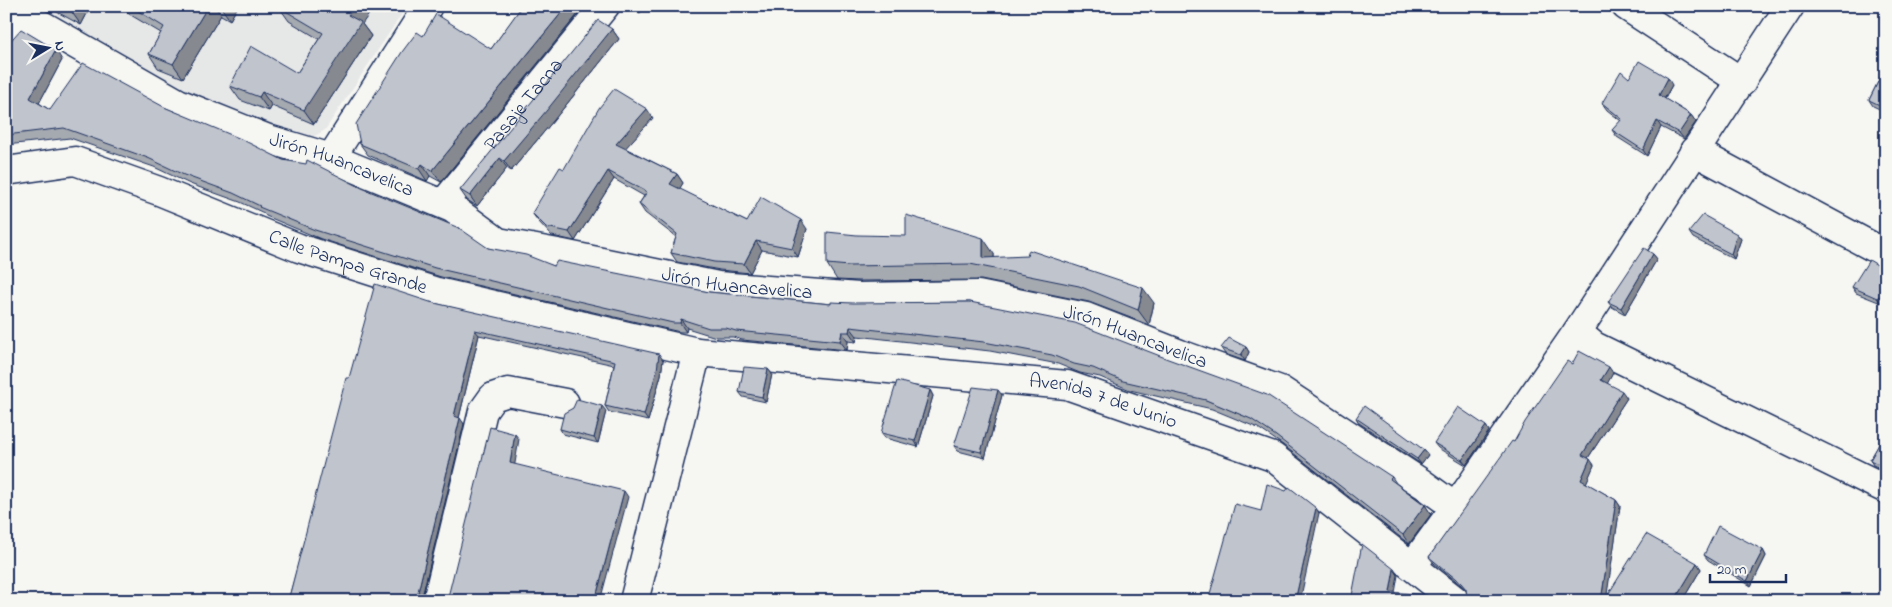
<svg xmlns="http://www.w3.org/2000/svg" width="1892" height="607" font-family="'Indie Flower',sans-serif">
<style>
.built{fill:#e6e7e7}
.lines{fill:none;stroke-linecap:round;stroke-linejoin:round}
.minor-casing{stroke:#1b2f5e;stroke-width:31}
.minor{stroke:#f6f6f2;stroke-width:28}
.wall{fill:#a5a9b0;stroke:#1b2f5e}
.shaded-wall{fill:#868990;stroke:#1b2f5e}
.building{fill:#c0c4cd;stroke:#1b2f5e}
.labels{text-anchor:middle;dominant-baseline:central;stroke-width:5;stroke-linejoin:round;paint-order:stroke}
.street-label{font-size:20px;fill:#1b2f5e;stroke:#f6f6f2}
</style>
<rect width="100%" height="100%" fill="#f6f6f2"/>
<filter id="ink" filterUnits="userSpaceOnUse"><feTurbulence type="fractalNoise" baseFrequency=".02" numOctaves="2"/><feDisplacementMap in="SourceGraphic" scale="10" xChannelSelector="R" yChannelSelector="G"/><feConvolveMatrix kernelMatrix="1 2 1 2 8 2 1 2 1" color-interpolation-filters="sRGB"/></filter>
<g filter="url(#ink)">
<path class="built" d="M50,6H407L325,130L313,137L207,103L54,17Z"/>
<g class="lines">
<defs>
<g id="minor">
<path d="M1626,6L1742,82"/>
<path id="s1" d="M26,16L178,103L268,139L331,158L452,208L498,242L563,254L718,286L859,297L978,295L1086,317L1180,354L1280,390L1423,484L1455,507"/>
<path d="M6,41L31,6"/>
<path d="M1694,151L1886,254"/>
<path d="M331,158L428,6"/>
<path id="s2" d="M6,171L75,161L159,191L299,248L437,292L697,352L1067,385L1273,457L1456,601"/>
<path id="s3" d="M443,204L605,6"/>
<path d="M1577,332L1594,346L1886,489"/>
<path d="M1413,565L1467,491L1577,332L1790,6"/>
<path d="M437,601L483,411L493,397L508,392L565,403"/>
<path d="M634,601L697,352"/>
</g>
</defs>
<use href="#minor" class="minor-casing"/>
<use href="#minor" class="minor"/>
</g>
<path class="wall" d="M53,6H91L81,25L57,12Z
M124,6H238L230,20L221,15L183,78L158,68L149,54L161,33L129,14Z
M512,6H573L578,14L441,182L430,176L427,181L368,155L360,144L423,36L491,49L519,11Z
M631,6H645L640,13Z
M279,7L362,24L371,36L314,124L272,106L269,111L240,100L230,86L297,73L319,39L289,21Z
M612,29L619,39L554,120L511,171L507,168L477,206L467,200L460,190Z
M6,46L62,60L39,103L50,110L164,107L283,160L362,188L488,248L554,266L709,292L831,304L970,302L1392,477L1396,483L1425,505L1431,514L1409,544L1283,445L1258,428L1212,409L1130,390L1100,377L1080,373L1058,364L990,351L857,336L856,342L848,341L847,350L742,340L733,337H716L687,328L686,332H680L441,277L321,239L266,216L264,213L240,202L190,184L154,167L70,138L6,145Z
M1886,66V112L1873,106L1869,100Z
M1629,78L1672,85L1665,99L1691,115L1696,122L1684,139L1661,127L1647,156L1617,137L1612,130L1621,121L1607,110L1602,103Z
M653,118L625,148L677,174L683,183L679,189L747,222L807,229L798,257L762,250L750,273L720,270L677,262L671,253L676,237L645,213L639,204L644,196L614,179L575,241L552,236L538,221L532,213L564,169Z
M1689,232L1737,234L1741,239L1734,259L1693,238Z
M994,254V258L1154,303L1149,325L1089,302L981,280L859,281L837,280L827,264Z
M1653,254L1657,259L1625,314L1612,307L1608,302Z
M1886,262V303L1882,301L1881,303L1856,293L1852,287L1879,266Z
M430,302L663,360L661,375L648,421L609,412L605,406L614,365L479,335L459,418L464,424L422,597V601H288L349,378Z
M1246,347L1249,352L1245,361L1225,354L1221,348Z
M1572,364L1613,373L1607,383L1627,398L1588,458L1594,465L1586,483L1616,500L1620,506L1606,598L1697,563L1701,569L1682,601H1466L1467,598L1466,589L1434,563L1429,557Z
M768,369L772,374L766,402L743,397L739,392Z
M930,390L933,396L918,447L885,438L881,433Z
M1002,395L985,458L958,451L954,446Z
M573,408L606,411L598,443L563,434L560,429Z
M1356,418L1424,450L1428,455L1421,464L1359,423Z
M1486,426L1489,431L1466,465L1438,448L1434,443Z
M1886,432V471L1873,465L1870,460Z
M1763,550L1766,556L1751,586L1708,560L1704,555Z"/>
<path class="shaded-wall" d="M74,6H91L81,25L71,11Z
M208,6H215L221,15L183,78L173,64Z
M220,6H238L230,20Z
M355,6H375L362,24L371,36L314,124L304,110L348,15Z
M567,6H573L578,14L441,182L432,171Z
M635,6H645L640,13Z
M612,29L619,39L554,120L511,171L504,161Z
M56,50L62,60L37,107L30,98Z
M1668,78L1672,85L1663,101L1659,95Z
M262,92L272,106L269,111L259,97Z
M647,109L653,118L622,152L616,144Z
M1691,115L1696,122L1684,139L1679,133Z
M1657,121L1661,127L1647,156L1643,150Z
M500,158L507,168L477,206L470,196Z
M422,164L430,176L427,181L419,169Z
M608,171L614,179L575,241L569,232Z
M677,174L683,183L677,193L670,184Z
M801,220L807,229L798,257L792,248Z
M1737,234L1741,239L1734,259L1731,254Z
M983,238L994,254V269L983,258Z
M756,241L762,250L750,273L744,264Z
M1653,254L1657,259L1625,314L1621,308Z
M1143,288L1154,303L1149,325L1138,310Z
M1879,296L1882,301L1881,303L1877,298Z
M681,319L687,328L686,332L680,323Z
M850,327L857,336L856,342L849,332Z
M475,330L479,335L458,422L454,416Z
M842,332L848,341L847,350L840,341Z
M1246,347L1249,352L1245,361L1241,355Z
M659,354L663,360L661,375L648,421L644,415Z
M1609,367L1613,373L1606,386L1601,380Z
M768,369L772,374L766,402L762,397Z
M930,390L933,396L918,447L915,441Z
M998,390L1002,395L985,458L981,452Z
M1622,391L1627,398L1586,461L1582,455Z
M602,406L606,411L598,443L594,438Z
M460,418L464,424L422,597V601H419L418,599V592Z
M1486,426L1489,431L1466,465L1462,460Z
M515,434L519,439L514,469L510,463Z
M1424,450L1428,455L1421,464L1417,459Z
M1590,459L1594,465L1585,486L1581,480Z
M624,491L628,497L600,601H595Z
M1616,500L1620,506L1606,601H1601Z
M1425,505L1431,514L1409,544L1403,535Z
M1316,508L1319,513L1300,601H1295Z
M1763,550L1766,556L1751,586L1747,581Z
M1697,563L1701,569L1682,601H1674Z
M1394,569L1398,575L1394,599L1390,592Z"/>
<path class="building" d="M63,6H74L71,11Z
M130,6H208L173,64L149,54L164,27Z
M280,6H355L348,15L361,22L304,110L262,92L259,97L230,86L251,46L297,73L323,33L279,7Z
M522,6H567L432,171L422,164L419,169L360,144L356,124L402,52L417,32L423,36L436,14L491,49Z
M598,20L612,29L547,110L504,161L500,158L470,196L460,190Z
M21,29L56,50L30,98L50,110L83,63L164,107L241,139L283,160L306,164L307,160L362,188L459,228L488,248L526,255L554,266L557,261L709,292L831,304V302L853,303L970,302L1075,323L1168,359L1267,395L1392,477L1390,479L1425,505L1403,535L1276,436L1251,419L1206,400L1123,381L1093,368L1074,364L1052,355L984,342L850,327L849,332H842L840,341L736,331L726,328H709L681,319L680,323H673L435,268L315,230L259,207L260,206L233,193L184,175L148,158L64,128L6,135V46Z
M1639,61L1668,78L1659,95L1691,115L1679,133L1657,121L1643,150L1612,130L1622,119L1602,103L1621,71L1629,78Z
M1886,66V108L1869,100Z
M614,89L647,109L616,144L677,174L670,184L747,222L761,197L801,220L792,248L756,241L744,264L714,262L671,253L677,234L639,204L647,192L608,171L569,232L546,227L532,213L560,167L564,169L599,108Z
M906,215L983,238V258L1027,256L1029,250L1143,288L1138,310L1079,286L970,264L849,266L827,264V232L857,235L906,236Z
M1703,215L1737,234L1731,254L1689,232Z
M1644,248L1653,254L1621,308L1608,302Z
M1869,260L1879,266L1880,264L1886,262V300L1879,296L1877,298L1852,287Z
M375,284L430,302L659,354L657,370L644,415L605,406L615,361L475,330L454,416L460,418L418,592V599L419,601H288L346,378H349Z
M1229,338L1246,347L1241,355L1221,348Z
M1579,351L1609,367L1601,380L1622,391L1582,455L1590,459L1581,480L1616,500L1601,601H1466L1467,598L1466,589L1461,583L1429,557L1512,441L1514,442L1525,422L1567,361L1572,364Z
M744,367L768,369L762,397L739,392Z
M897,381L930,390L915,441L881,433Z
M973,387L998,390L981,452L954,446Z
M577,399L602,406L594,438L560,429L564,413L573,408Z
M1364,406L1424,450L1417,459L1356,418Z
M1458,407L1486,426L1462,460L1434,443Z
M490,427L515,434L510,463L624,491L595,601H447Z
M1886,432V468L1870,460Z
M1267,484L1286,491L1289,487L1316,508L1295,601H1208L1235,504L1261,511Z
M1718,526L1763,550L1747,581L1704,555Z
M1646,534L1697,563L1674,601H1604Z
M1362,544L1394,569L1390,592L1427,595L1434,601H1351Z"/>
</g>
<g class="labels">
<g class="street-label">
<text stroke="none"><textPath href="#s3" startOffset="128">Pasaje Tacna</textPath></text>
<text stroke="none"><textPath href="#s1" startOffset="350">Jirón Huancavelica</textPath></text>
<text stroke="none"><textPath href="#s2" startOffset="361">Calle Pampa Grande</textPath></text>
<text stroke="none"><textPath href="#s1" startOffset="769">Jirón Huancavelica</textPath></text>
<text stroke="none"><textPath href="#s1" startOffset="1174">Jirón Huancavelica</textPath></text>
<text stroke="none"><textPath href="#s2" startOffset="1132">Avenida 7 de Junio</textPath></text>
</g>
</g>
<rect width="1892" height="607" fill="none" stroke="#f6f6f2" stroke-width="25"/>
<rect x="12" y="12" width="1867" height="582" fill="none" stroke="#1b2f5e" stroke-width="2" filter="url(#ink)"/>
<g transform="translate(48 48) rotate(80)" stroke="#f6f6f2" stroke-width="4" paint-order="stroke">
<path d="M0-4L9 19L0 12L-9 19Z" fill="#1b2f5e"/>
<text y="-8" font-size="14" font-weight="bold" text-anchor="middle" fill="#1b2f5e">N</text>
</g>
<path d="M1710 574v8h76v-8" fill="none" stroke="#1b2f5e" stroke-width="2.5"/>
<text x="1717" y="574" font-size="15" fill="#1b2f5e" stroke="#f6f6f2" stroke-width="4" paint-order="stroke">20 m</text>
</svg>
